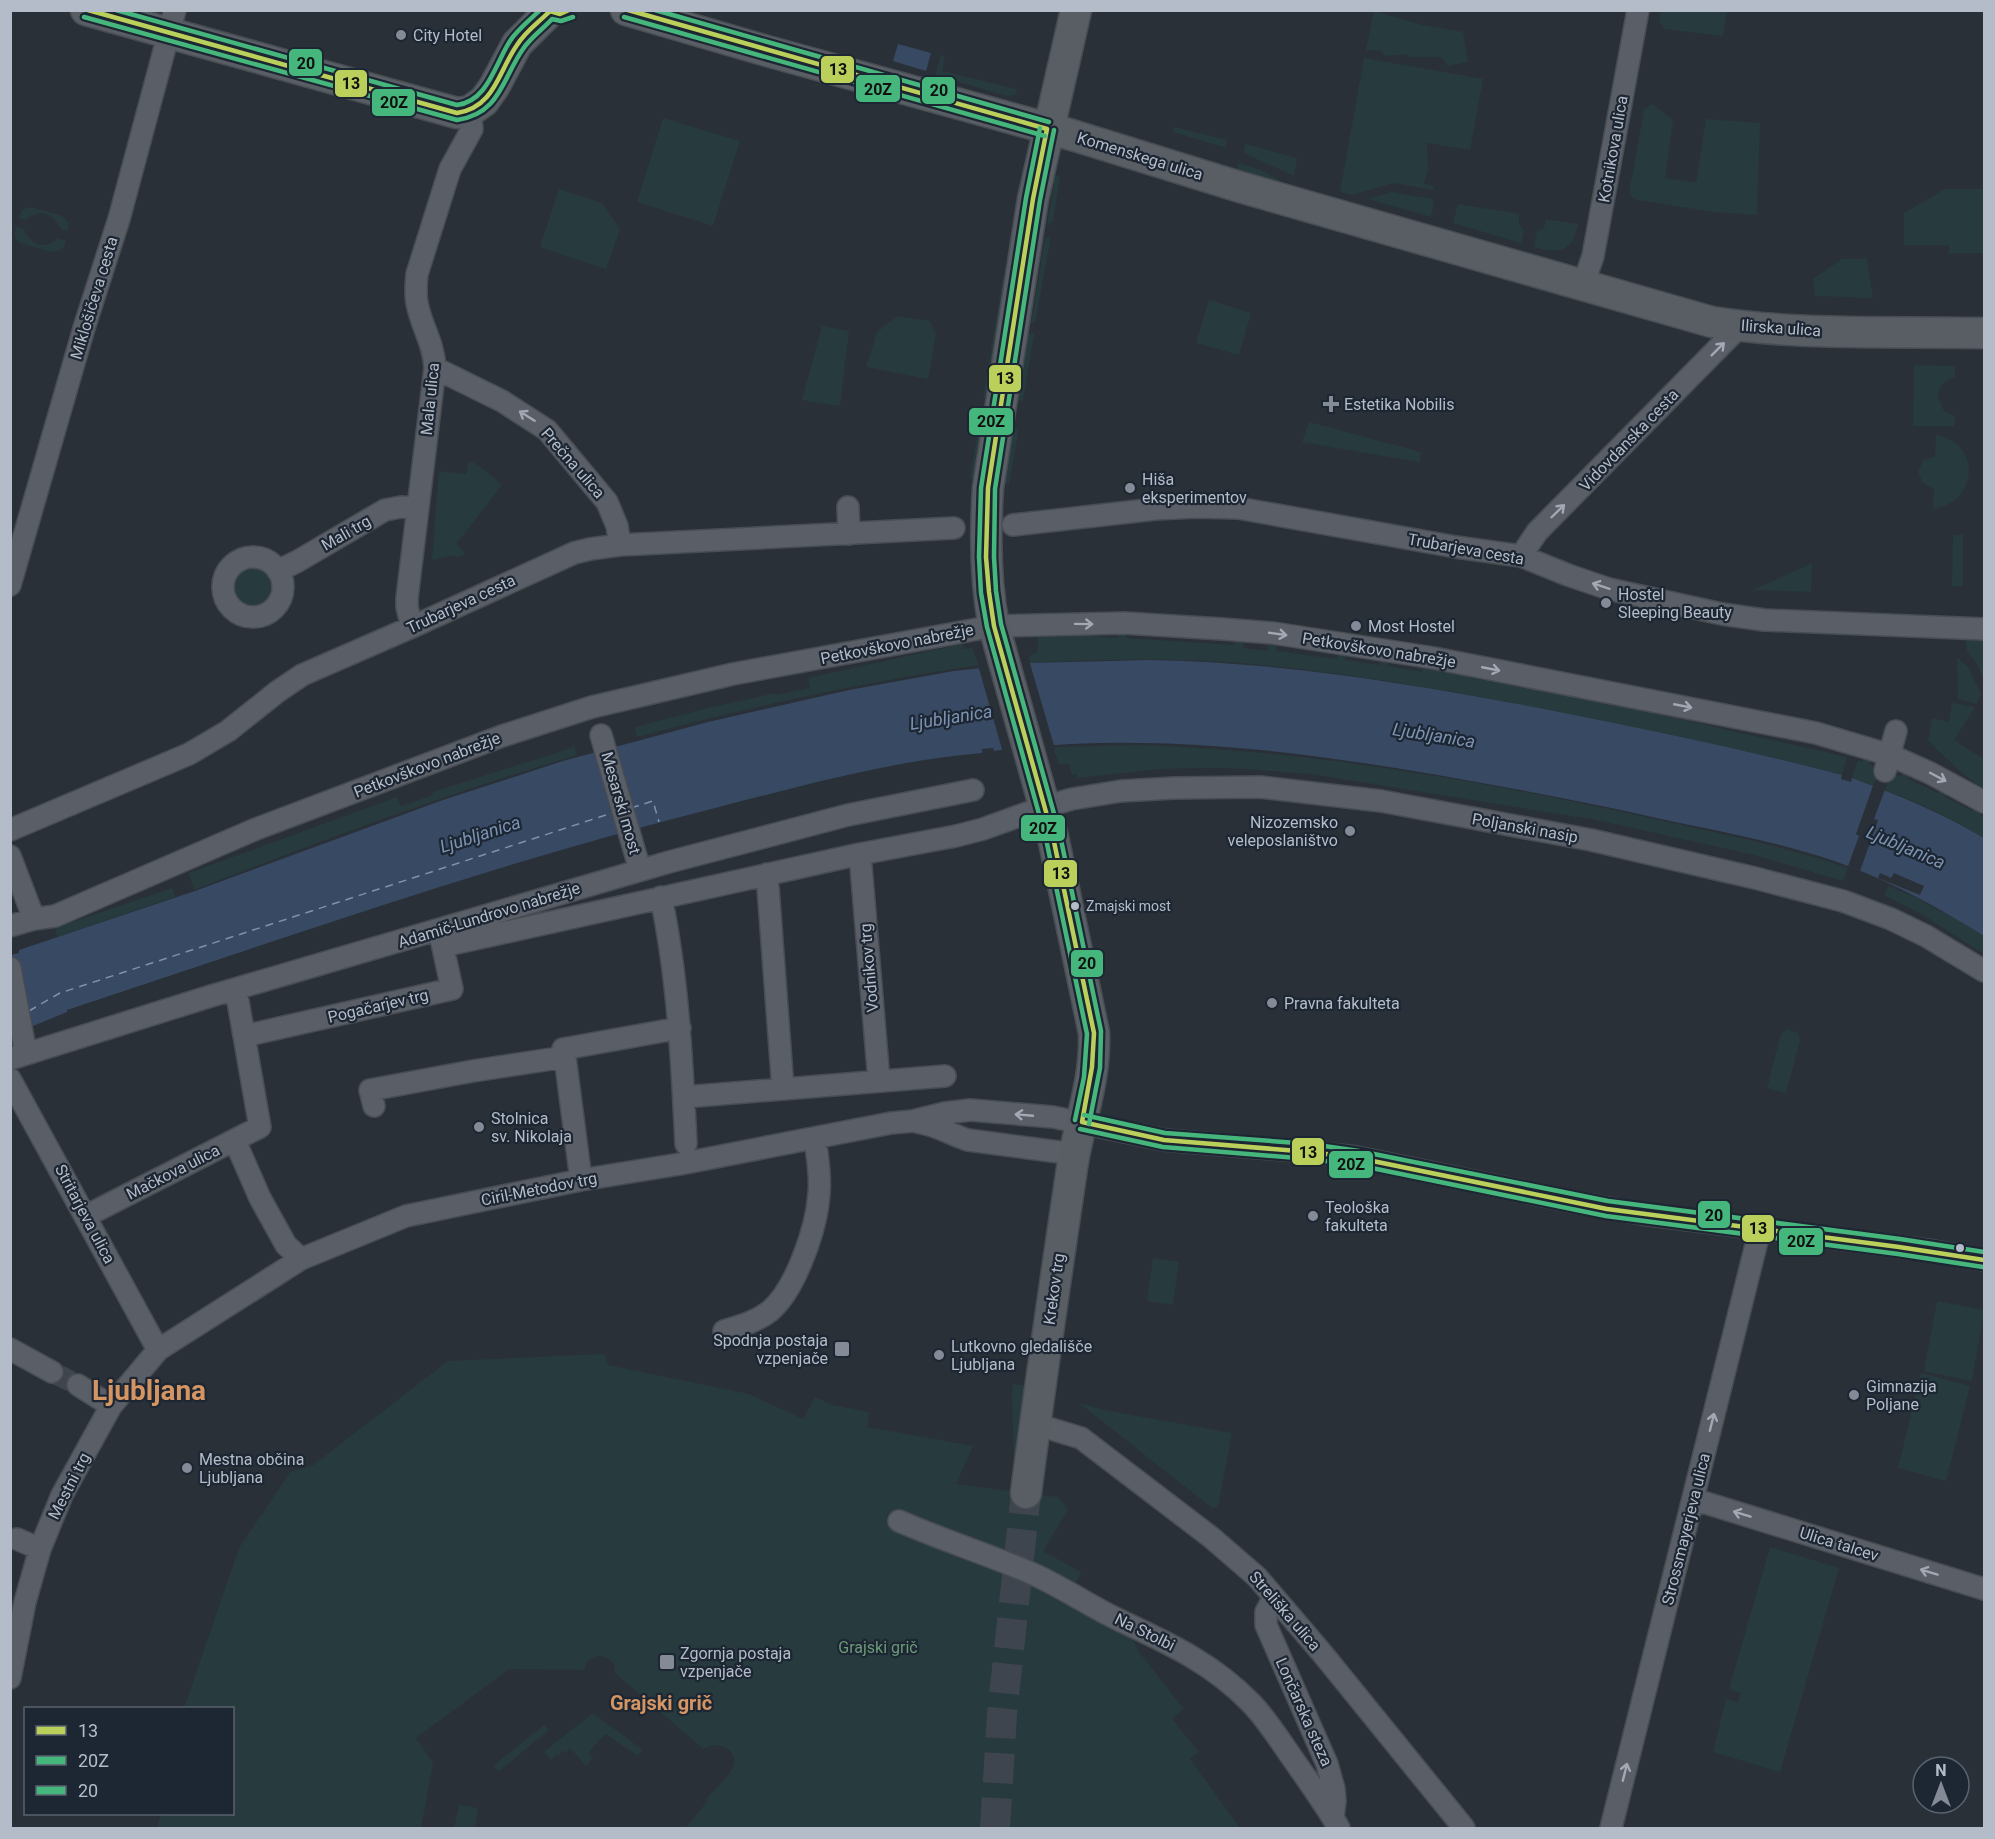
<svg xmlns="http://www.w3.org/2000/svg" width="1995" height="1839" font-family="Roboto,sans-serif">
<style>
.green{fill:#273a3e}
.water{fill:#384963}
.pier{fill:#2a3038}
.lines{fill:none;stroke-linecap:round;stroke-linejoin:round}
.ferry{stroke:#7c92b1;stroke-width:1.5;stroke-dasharray:8 6;stroke-linecap:butt}
.street-tunnel{stroke:#3f454e;stroke-width:21;stroke-dasharray:21 10;stroke-linecap:butt}
.secondary-tunnel{stroke:#3f454e;stroke-width:30;stroke-dasharray:30 15;stroke-linecap:butt}
.street-casing{stroke:#484c53;stroke-width:24}
.secondary-casing{stroke:#484c53;stroke-width:33}
.street{stroke:#5a5e66;stroke-width:21}
.secondary{stroke:#595d64;stroke-width:30}
.bus-1-casing{stroke:#1d2633;stroke-width:9}
.bus-2-casing{stroke:#1d2633;stroke-width:9}
.bus-3-casing{stroke:#1d2633;stroke-width:9}
.bus-1{stroke:#bad05a;stroke-width:4.5}
.bus-2{stroke:#46b77c;stroke-width:4.5}
.bus-3{stroke:#46b77c;stroke-width:4.5}
.oneway{stroke:#a2a9b5}
.poi-dot{fill:#848b96;stroke:#1d2633;stroke-width:2}
.bus-dot{fill:#b4bcc9;stroke:#1d2633;stroke-width:2}
.labels{text-anchor:middle;dominant-baseline:central;stroke-width:4.5;stroke-linejoin:round;paint-order:stroke}
.bus-label{font-size:14px;fill:#b4bcc9;stroke:#1d2633;text-anchor:start}
.poi-label{font-size:16px;fill:#b4bcc9;stroke:#1d2633;text-anchor:start}
.street-label{font-size:16px;fill:#b4bcc9;stroke:#1d2633}
.park-label{font-size:16px;fill:#6b9a76;stroke:#1d2633}
.water-label{font-size:18px;font-style:italic;fill:#7c92b1;stroke:#1d2633}
.quarter-label{font-size:20px;font-weight:bold;fill:#d59563;stroke:#1d2633}
.town-label{font-size:28px;font-weight:bold;fill:#d59563;stroke:#1d2633}
.line-badge{stroke:#1d2633;stroke-width:2}
.pale-badge-label{font-size:16px;text-anchor:middle;font-weight:bold;fill:#111}
</style>
<rect width="100%" height="100%" fill="#2a3038"/>
<path class="green" d="M1374,11L1423,25L1463,32L1468,62L1448,66L1441,57H1409L1408,54L1386,56L1379,50H1366Z
M1661,11H1727L1723,36L1664,29L1659,21Z
M941,55L945,56L942,71L1017,89L1016,94L1010,96L1003,95L935,75Z
M1364,58L1483,79L1470,150L1427,143L1428,169L1424,184L1433,186V190L1393,183L1352,195L1340,192Z
M1652,104L1673,120L1665,178L1696,183L1706,119L1760,123L1757,215L1714,212L1637,200L1629,194L1644,110Z
M663,118L740,141L713,226L637,202Z
M1174,127L1227,140L1226,148L1173,132Z
M1245,144L1297,158L1294,176L1244,153Z
M1239,163L1261,170L1284,183L1283,185L1237,172Z
M1055,175L1060,177L1053,221L1047,227Z
M559,189L602,203L620,229L606,269L540,247Z
M1945,189H1984V253H1949V245H1904V213Z
M1391,192L1432,199L1434,204L1431,217L1368,199Z
M1458,204L1519,214V224L1524,231L1521,243L1453,223Z
M30,207L63,216L69,224L67,231L61,229C54,214 41,207 26,220L19,218L22,210Z
M1546,219L1578,224C1573,252 1559,254 1534,247L1537,232L1544,228Z
M16,227L24,229C30,246 45,250 58,238L66,241C64,248 61,251 53,252L20,243C14,239 14,234 16,227Z
M1051,236L1035,323H1031L1045,239Z
M1842,259H1867L1873,298L1815,296L1813,279Z
M1003,277L1005,279L1003,299L987,399L983,398Z
M1209,300L1251,313L1239,355L1196,343Z
M898,316L930,321L936,335L928,379L866,367L877,332Z
M822,326L849,331L840,406L802,400Z
M1028,333L1034,334L1023,401L1017,400Z
M1914,365L1955,366V377C1945,380 1939,386 1938,397L1944,411L1955,416L1954,426H1913Z
M982,407L986,408L974,479L970,477Z
M1309,422L1421,452L1419,462L1302,442Z
M1013,428L1019,429L1009,485L1003,483Z
M1936,435C1982,443 1979,502 1933,509L1934,489L1922,482L1918,471L1923,461L1935,456Z
M471,461L486,471L502,485L457,543L465,554L457,558L455,555L432,560L439,471L466,474L468,463H470Z
M1953,535H1963V587L1952,586Z
M1812,563L1811,592L1753,590Z
M229 589a24 24 0 1 1 48 0a24 24 0 1 1-48 0Z
M1081,628H1089V636L1117,638L1118,628H1126V638L1234,645L1235,635L1243,636V648L1268,651L1269,638L1277,640L1276,651L1337,659L1339,648L1346,650L1345,660L1379,665L1381,656L1389,657L1388,666L1422,672L1423,663L1471,671L1470,678L1496,682L1498,676L1541,683L1540,691L1573,697L1575,690L1583,691V699L1648,712L1649,708L1657,710V714L1847,757L1842,775C1749,751 1656,731 1562,713C1463,693 1362,675 1262,665C1185,657 1107,659 1030,663L1029,656L1038,651L1037,632L1080,635Z
M1966,640H1984V680L1977,664L1967,651Z
M962,644L964,649L972,648L979,665C863,682 750,707 637,737L635,727L704,709L775,693L776,695L810,688L808,678Z
M1957,657L1968,667L1981,694L1977,704L1958,699Z
M1952,703L1975,707L1954,740L1984,759V788L1964,775L1928,741L1932,718L1949,722Z
M573,743L577,755C447,794 320,841 194,890L189,873L397,797L401,806L433,795L432,792L572,748Z
M1140,745C1310,751 1479,780 1645,817C1712,832 1782,845 1848,868L1843,881L1754,855L1597,820L1311,774L1230,768H1193L1160,769L1078,778L1077,774L1072,775L1069,764L1059,765L1053,747Z
M1864,756L1871,758L1869,764L1879,769L1873,786L1852,778L1858,760L1862,762Z
M1904,771L1911,774L1908,779L1938,793L1942,788L1948,791L1945,797L1973,811L1976,806L1983,810L1980,815L1984,818V838C1953,819 1920,803 1885,790L1891,773L1900,777Z
M1888,886L1917,898L1943,913L1945,911L1984,936V954L1920,913L1884,895Z
M172,888L175,897L57,937L55,928Z
M1788,1029L1798,1033L1800,1041L1786,1093L1767,1088L1781,1034Z
M1153,1258L1179,1262L1173,1305L1147,1301Z
M1937,1301L1984,1310L1972,1381L1924,1371Z
M605,1354L608,1365L749,1394L803,1419L815,1397L832,1405L869,1412L867,1427L973,1446L956,1484L1058,1497L1068,1510L1043,1551L1081,1572L1076,1582L1118,1611L1139,1652L1184,1709L1172,1719L1199,1752L1190,1759L1240,1828H686L708,1800L707,1798C715,1788 725,1782 732,1769C742,1750 717,1739 703,1749L615,1673V1667L611,1660L598,1655L587,1661L584,1670L509,1669L416,1738L433,1763L421,1828H157L161,1814H232V1708H184L239,1548L290,1472L312,1466L448,1361Z
M1921,1373L1970,1386L1946,1481L1898,1468Z
M1013,1384L1029,1386L1014,1470L1012,1395Z
M1079,1403L1104,1410L1232,1433L1218,1507L1212,1508Z
M1770,1547L1839,1568L1780,1772L1713,1752L1726,1699L1738,1702L1741,1693L1729,1689Z
M593,1713L643,1750L637,1755L605,1734L588,1753L593,1758L586,1766L570,1748L565,1753L562,1751L559,1756L556,1755L551,1760L544,1752Z
M544,1725L549,1730L499,1771L493,1766Z
M459,1805L478,1808L475,1828H454Z"/>
<path class="water" d="M898,44L931,53L926,71L893,61Z
M1149,660C1285,662 1420,685 1554,711C1650,730 1747,750 1842,775L1841,779L1851,782L1852,778C1898,795 1942,813 1984,838V936C1941,909 1896,884 1848,866C1781,841 1709,830 1639,814C1572,799 1505,787 1438,775C1292,750 1142,731 994,751L993,748L982,749V753C894,760 801,786 715,808C496,863 282,939 67,1010V1012L33,1026L15,1030V1035L11,1036L10,955L19,953V950L195,891L443,800L563,761L708,722L849,690L954,671L1030,663Z"/>
<path class="pier" d="M1029,660L1055,749L1003,753L978,665Z
M1874,783L1886,787L1874,819L1878,820L1859,874L1847,869L1859,836L1856,834Z
M1880,873L1891,878L1894,873L1924,886L1920,895L1878,878Z"/>
<g class="lines">
<path class="ferry" d="M631,808L653,801L659,822
M29,1011L60,993L612,813"/>
<path class="street-tunnel" d="M52,1372L78,1385"/>
<path class="secondary-tunnel" d="M995,1828L1002,1714L1026,1493"/>
<defs>
<path id="street" d="M1583,285L1593,256L1638,10
M435,368L502,401L547,430L607,502L617,526L620,545
M848,507L849,534
M1013,525L1156,509L1195,507L1238,508L1456,547L1521,556L1568,575L1609,589L1722,614L1764,620L1984,629
M1521,556L1537,532L1740,326
M223 587a30 30 0 1 1 60 0a30 30 0 1 1-60 0Z
M278,571L298,561L385,510L401,507L417,508
M10,585L84,328L119,219L175,10
M412,627L407,607V598L435,368C434,343 421,326 417,303C415,293 416,284 417,274L450,169L472,129L470,111
M601,735L640,870
M1885,771L1896,731
M10,830L189,754L228,731L277,692L302,675L412,627L574,553L590,549L620,545L954,528
M860,854L879,1081
M10,856L34,919
M767,874L783,1089
M661,897C678,978 682,1061 686,1144
M10,926L34,919L55,916L256,829L502,736L592,707L733,674L994,626L1124,623L1223,629L1273,633L1434,658L1816,733L1890,755L1930,773L1984,802
M443,946L860,854L956,836L983,829L1044,807L1072,799L1121,791L1174,788L1260,787L1381,801L1591,840L1755,878L1843,901L1891,919L1926,936L1984,971
M10,968L26,1054
M244,1036L452,989L440,934
M565,1057L581,1180
M10,1059L211,996L669,862L848,815L973,790
M10,1079L158,1350
M684,1097L945,1076
M374,1106L370,1090L473,1071L565,1057L563,1049L680,1028
M917,1122C938,1125 949,1134 968,1140L1074,1154
M235,1141L260,1198L286,1245L301,1259
M86,1216L260,1127L236,990
M724,1331C740,1326 756,1322 770,1311C796,1289 817,1227 819,1193C821,1174 817,1156 815,1138
M10,1349L52,1372
M78,1385L111,1406
M1035,1424L1081,1438L1212,1538L1257,1577L1322,1653L1464,1828
M1693,1499L1984,1589
M899,1521C942,1540 987,1554 1031,1573C1060,1586 1087,1604 1115,1618C1165,1642 1210,1661 1250,1702C1264,1716 1275,1733 1286,1749C1304,1775 1323,1801 1339,1828
M17,1539L40,1549
M1274,1597L1266,1612V1625L1327,1764L1334,1789L1335,1801L1333,1818
M10,1678L25,1602L40,1549L62,1495L111,1406L158,1350L301,1259L406,1216L581,1180L680,1164L891,1123L913,1121L945,1113L970,1110L1053,1117L1164,1140L1309,1152L1356,1157L1574,1202L1642,1214L1934,1251L1984,1260
M1611,1828L1760,1229"/>
<path id="secondary" d="M86,10L457,113L470,111L484,101L494,87L517,44L550,11
M626,10L767,51L1072,135L1240,187L1712,322C1802,336 1894,331 1984,333
M1026,1493C1040,1384 1056,1276 1072,1168C1079,1122 1096,1080 1094,1033L1053,837L994,626C985,581 985,533 988,488L1033,199L1076,10"/>
</defs>
<use href="#street" class="street-casing"/>
<use href="#secondary" class="secondary-casing"/>
<use href="#street" class="street"/>
<use href="#secondary" class="secondary"/>
<defs>
<path id="bus-1" d="M88,10L457,113C495,107 498,72 517,45C525,32 539,22 550,11L560,14L569,10
M628,10L1047,129
M1047,129L1033,199L988,488L986,557L989,592L994,626L1053,837L1094,1033L1092,1067L1082,1122
M1082,1122L1164,1140L1310,1152L1358,1158L1607,1209L1899,1247L1984,1260"/>
<path id="bus-2" d="M84,17L457,120C500,114 502,79 523,49C530,38 543,29 552,19L561,21L573,17
M624,17L1045,136
M1040,128L1026,198L981,488L979,557L981,593L987,627L1046,839L1087,1034L1084,1077L1075,1120
M1080,1129L1163,1147L1309,1159L1357,1165L1606,1216L1898,1254L1983,1267"/>
<path id="bus-3" d="M116,10L457,105C488,101 495,64 510,41C517,30 530,20 540,10
M655,10L1049,122
M1054,130L1040,200L995,489L994,557L996,591L1001,624L1060,835L1101,1031L1100,1068L1089,1124
M1084,1115L1165,1133L1310,1144L1359,1151L1608,1201L1900,1239L1984,1252"/>
</defs>
<use href="#bus-1" class="bus-1-casing"/>
<use href="#bus-2" class="bus-2-casing"/>
<use href="#bus-3" class="bus-3-casing"/>
<use href="#bus-1" class="bus-1"/>
<use href="#bus-2" class="bus-2"/>
<use href="#bus-3" class="bus-3"/>
</g>
<defs><path id="oneway-shaft" d="M-6 0H5M1.5-3L5.5 0L1.5 3" fill="none" stroke-width="1.6" stroke-linecap="round" stroke-linejoin="round" transform="scale(1.5)"/></defs>
<g class="oneway">
<use href="#oneway-shaft" transform="translate(1718 349) rotate(-45)"/>
<use href="#oneway-shaft" transform="translate(527 416) rotate(-148)"/>
<use href="#oneway-shaft" transform="translate(1558 511) rotate(-44)"/>
<use href="#oneway-shaft" transform="translate(1601 586) rotate(-162)"/>
<use href="#oneway-shaft" transform="translate(1084 624) rotate(1)"/>
<use href="#oneway-shaft" transform="translate(1278 634) rotate(8)"/>
<use href="#oneway-shaft" transform="translate(1491 669) rotate(11)"/>
<use href="#oneway-shaft" transform="translate(1683 706) rotate(11)"/>
<use href="#oneway-shaft" transform="translate(1938 777) rotate(28)"/>
<use href="#oneway-shaft" transform="translate(1024 1115) rotate(-175)"/>
<use href="#oneway-shaft" transform="translate(1712 1422) rotate(-76)"/>
<use href="#oneway-shaft" transform="translate(1742 1514) rotate(-163)"/>
<use href="#oneway-shaft" transform="translate(1929 1572) rotate(-163)"/>
<use href="#oneway-shaft" transform="translate(1625 1772) rotate(-76)"/>
</g>
<g class="poi-dot">
<circle cx="401" cy="35" r="6"/>
<path d="M1328 395h6v6h6v6h-6v6h-6v-6h-6v-6h6z"/>
<circle cx="1130" cy="488" r="6"/>
<circle cx="1606" cy="603" r="6"/>
<circle cx="1356" cy="626" r="6"/>
<circle cx="1350" cy="831" r="6"/>
<circle cx="1272" cy="1003" r="6"/>
<circle cx="479" cy="1127" r="6"/>
<circle cx="1313" cy="1216" r="6"/>
<rect x="834" y="1341" width="16" height="16" rx="3"/>
<circle cx="939" cy="1355" r="6"/>
<circle cx="1854" cy="1395" r="6"/>
<circle cx="187" cy="1468" r="6"/>
<rect x="659" y="1654" width="16" height="16" rx="3"/>
</g>
<g class="bus-dot">
<circle cx="1075" cy="906" r="5"/>
<circle cx="1960" cy="1248" r="5"/>
</g>
<g class="labels">
<g class="bus-label">
<text x="1086" y="906">Zmajski most</text>
</g>
<g class="poi-label">
<text x="413" y="35">City Hotel</text>
<text x="1344" y="404">Estetika Nobilis</text>
<text x="1142" y="479">Hiša<tspan x="1142" dy="18">eksperimentov</tspan></text>
<text x="1618" y="594">Hostel<tspan x="1618" dy="18">Sleeping Beauty</tspan></text>
<text x="1368" y="626">Most Hostel</text>
<text x="1338" y="822" text-anchor="end">Nizozemsko<tspan x="1338" dy="18">veleposlaništvo</tspan></text>
<text x="1284" y="1003">Pravna fakulteta</text>
<text x="491" y="1118">Stolnica<tspan x="491" dy="18">sv. Nikolaja</tspan></text>
<text x="1325" y="1207">Teološka<tspan x="1325" dy="18">fakulteta</tspan></text>
<text x="828" y="1340" text-anchor="end">Spodnja postaja<tspan x="828" dy="18">vzpenjače</tspan></text>
<text x="951" y="1346">Lutkovno gledališče<tspan x="951" dy="18">Ljubljana</tspan></text>
<text x="1866" y="1386">Gimnazija<tspan x="1866" dy="18">Poljane</tspan></text>
<text x="199" y="1459">Mestna občina<tspan x="199" dy="18">Ljubljana</tspan></text>
<text x="680" y="1653">Zgornja postaja<tspan x="680" dy="18">vzpenjače</tspan></text>
</g>
<g class="street-label">
<text transform="translate(1613 149) rotate(-80)">Kotnikova ulica</text>
<text transform="translate(1140 156) rotate(17)">Komenskega ulica</text>
<text transform="translate(94 298) rotate(-73)">Miklošičeva cesta</text>
<text transform="translate(1781 328) rotate(4)">Ilirska ulica</text>
<text transform="translate(430 399) rotate(-84)">Mala ulica</text>
<text transform="translate(1629 440) rotate(-46)">Vidovdanska cesta</text>
<text transform="translate(573 463) rotate(49)">Prečna ulica</text>
<text transform="translate(346 533) rotate(-30)">Mali trg</text>
<text transform="translate(1466 549) rotate(10)">Trubarjeva cesta</text>
<text transform="translate(461 604) rotate(-25)">Trubarjeva cesta</text>
<text transform="translate(897 644) rotate(-11)">Petkovškovo nabrežje</text>
<text transform="translate(1379 650) rotate(9)">Petkovškovo nabrežje</text>
<text transform="translate(427 765) rotate(-21)">Petkovškovo nabrežje</text>
<text transform="translate(621 803) rotate(74)">Mesarski most</text>
<text transform="translate(1525 828) rotate(10)">Poljanski nasip</text>
<text transform="translate(489 915) rotate(-17)">Adamič-Lundrovo nabrežje</text>
<text transform="translate(869 968) rotate(-95)">Vodnikov trg</text>
<text transform="translate(378 1006) rotate(-13)">Pogačarjev trg</text>
<text transform="translate(173 1172) rotate(-27)">Mačkova ulica</text>
<text transform="translate(539 1189) rotate(-11)">Ciril-Metodov trg</text>
<text transform="translate(85 1214) rotate(62)">Stritarjeva ulica</text>
<text transform="translate(1054 1289) rotate(-82)">Krekov trg</text>
<text transform="translate(69 1486) rotate(-63)">Mestni trg</text>
<text transform="translate(1686 1529) rotate(-76)">Strossmayerjeva ulica</text>
<text transform="translate(1839 1544) rotate(17)">Ulica talcev</text>
<text transform="translate(1285 1611) rotate(49)">Streliška ulica</text>
<text transform="translate(1145 1632) rotate(26)">Na Stolbi</text>
<text transform="translate(1304 1712) rotate(66)">Lončarska steza</text>
</g>
<g class="park-label">
<text x="878" y="1647">Grajski grič</text>
</g>
<g class="water-label">
<text transform="translate(951 717) rotate(-9)">Ljubljanica</text>
<text transform="translate(1434 735) rotate(9)">Ljubljanica</text>
<text transform="translate(480 834) rotate(-18)">Ljubljanica</text>
<text transform="translate(1906 847) rotate(23)">Ljubljanica</text>
</g>
<g class="quarter-label">
<text x="661" y="1703">Grajski grič</text>
</g>
<g class="town-label">
<text x="149" y="1390">Ljubljana</text>
</g>
</g>
<g class="line-badge">
<rect x="288" y="48" width="35" height="29" rx="6" fill="#46b77c"/>
<rect x="820" y="55" width="35" height="29" rx="6" fill="#bad05a"/>
<rect x="334" y="69" width="34" height="29" rx="6" fill="#bad05a"/>
<rect x="855" y="74" width="46" height="29" rx="6" fill="#46b77c"/>
<rect x="921" y="76" width="35" height="29" rx="6" fill="#46b77c"/>
<rect x="371" y="88" width="45" height="29" rx="6" fill="#46b77c"/>
<rect x="988" y="364" width="34" height="29" rx="6" fill="#bad05a"/>
<rect x="968" y="407" width="46" height="29" rx="6" fill="#46b77c"/>
<rect x="1020" y="814" width="46" height="28" rx="6" fill="#46b77c"/>
<rect x="1043" y="859" width="35" height="29" rx="6" fill="#bad05a"/>
<rect x="1070" y="949" width="34" height="29" rx="6" fill="#46b77c"/>
<rect x="1291" y="1137" width="34" height="29" rx="6" fill="#bad05a"/>
<rect x="1328" y="1150" width="46" height="29" rx="6" fill="#46b77c"/>
<rect x="1697" y="1200" width="34" height="29" rx="6" fill="#46b77c"/>
<rect x="1741" y="1214" width="34" height="29" rx="6" fill="#bad05a"/>
<rect x="1778" y="1227" width="46" height="29" rx="6" fill="#46b77c"/>
</g>
<g class="pale-badge-label">
<text x="306" y="69">20</text>
<text x="838" y="75">13</text>
<text x="351" y="89">13</text>
<text x="878" y="95">20Z</text>
<text x="939" y="96">20</text>
<text x="394" y="108">20Z</text>
<text x="1005" y="384">13</text>
<text x="991" y="427">20Z</text>
<text x="1043" y="834">20Z</text>
<text x="1061" y="879">13</text>
<text x="1087" y="969">20</text>
<text x="1308" y="1158">13</text>
<text x="1351" y="1170">20Z</text>
<text x="1714" y="1221">20</text>
<text x="1758" y="1234">13</text>
<text x="1801" y="1247">20Z</text>
</g>
<rect width="1995" height="1839" fill="none" stroke="#b4bcc9" stroke-width="24"/>
<rect x="24" y="1707" width="210" height="108" fill="#1d2633" stroke="#59626f" stroke-width="1.5"/>
<rect x="36" y="1726" width="30" height="9" fill="#bad05a" stroke="#59626f" stroke-width="1.5"/>
<text x="78" y="1737" font-size="18" fill="#b4bcc9">13</text>
<rect x="36" y="1756" width="30" height="9" fill="#46b77c" stroke="#59626f" stroke-width="1.5"/>
<text x="78" y="1767" font-size="18" fill="#b4bcc9">20Z</text>
<rect x="36" y="1786" width="30" height="9" fill="#46b77c" stroke="#59626f" stroke-width="1.5"/>
<text x="78" y="1797" font-size="18" fill="#b4bcc9">20</text>
<g transform="translate(1941 1785)"><circle r="28" fill="#1d2633" stroke="#59626f" stroke-width="1.5"/>
<path d="M0-4.5L10 22L0 15L-10 22Z" fill="#848b96"/>
<text y="-9" font-size="16" font-weight="bold" text-anchor="middle" fill="#b4bcc9">N</text>
</g>
</svg>
